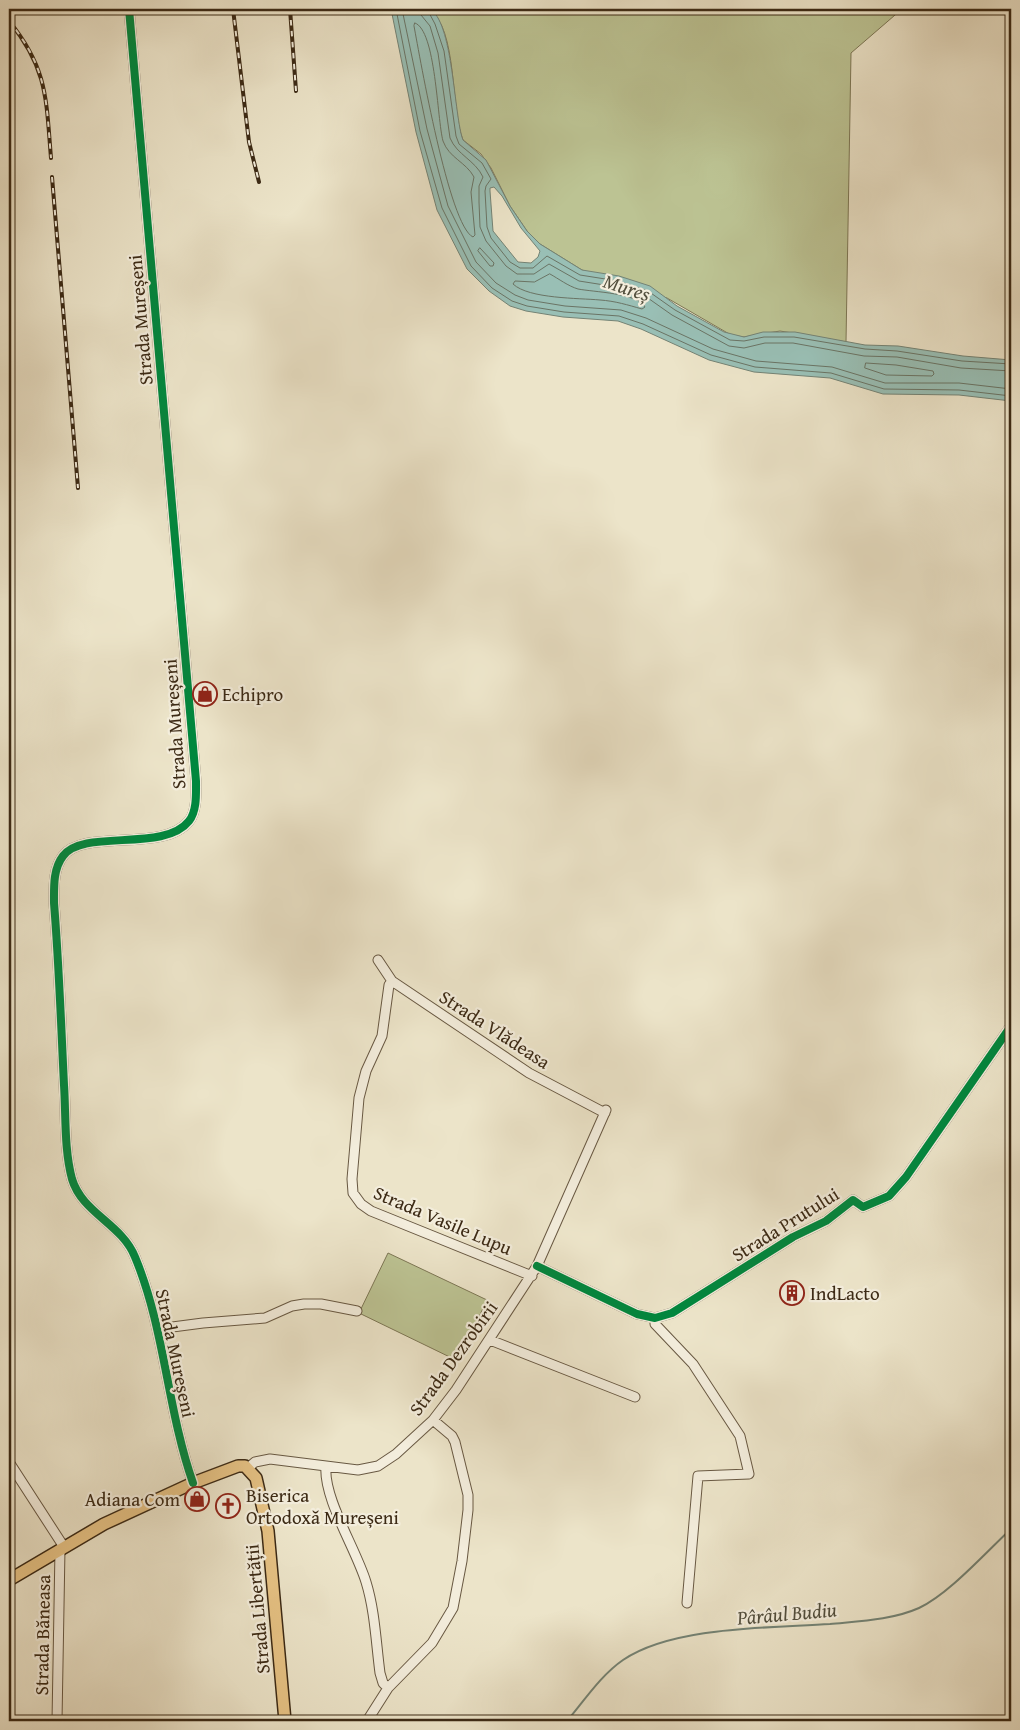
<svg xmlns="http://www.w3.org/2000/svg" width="1020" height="1730" font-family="'Gentium Book Plus',serif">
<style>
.green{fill:#bcc393;stroke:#7c7654}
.water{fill:#99bfb5;stroke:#748375;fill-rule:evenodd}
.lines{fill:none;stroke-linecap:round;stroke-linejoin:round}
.shore{stroke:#6a7465;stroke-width:1}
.stream{stroke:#748375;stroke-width:2}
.minor-casing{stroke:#685842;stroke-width:11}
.major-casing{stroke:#3c2a15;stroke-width:14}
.minor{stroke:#f3eddc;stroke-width:9}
.major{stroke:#e6c284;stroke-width:11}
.rail-casing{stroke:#3c2a15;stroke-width:4}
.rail{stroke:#f3eddc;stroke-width:2;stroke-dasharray:5.5;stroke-linecap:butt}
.cycleway-casing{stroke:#f3eddc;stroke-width:11}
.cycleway{stroke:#00873e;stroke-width:8}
.labels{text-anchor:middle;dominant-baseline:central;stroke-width:4.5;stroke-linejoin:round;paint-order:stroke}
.street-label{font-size:19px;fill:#3c2a15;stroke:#f3eddc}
.poi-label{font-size:19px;fill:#3c2a15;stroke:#f3eddc;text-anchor:start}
.water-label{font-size:20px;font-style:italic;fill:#534f3d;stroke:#f3eddc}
</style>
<rect width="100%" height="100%" fill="#ece4c9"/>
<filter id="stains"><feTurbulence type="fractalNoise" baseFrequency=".004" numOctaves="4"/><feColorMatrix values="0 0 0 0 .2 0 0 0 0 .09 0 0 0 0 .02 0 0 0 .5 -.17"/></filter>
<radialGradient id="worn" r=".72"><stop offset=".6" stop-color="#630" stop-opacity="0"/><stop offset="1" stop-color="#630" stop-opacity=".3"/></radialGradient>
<path class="green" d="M429,9H902L851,53L846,342L780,331L744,337L731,335L667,298L582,270L540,244L527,231L510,206L491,168L481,154L463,140C450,109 458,29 429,9Z
M388,1253L487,1300L458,1361L359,1313Z"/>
<path class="water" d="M391,9C402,9 419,5 429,9C453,18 454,117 463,140L486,160L510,206L527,231L540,244L582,270L619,276L650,286L677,306L724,332L744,337L763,332H795L865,345L898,346L963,356L1011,360V401L959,395L883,394L830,378L754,372L709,360L641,329L618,321L563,317L526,311L510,306L489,291L467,269L437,210L416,132ZM494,187L502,196L521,228L540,251L538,257L531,263L518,262L493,231L490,191V188Z"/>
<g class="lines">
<path class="shore" d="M396,9L420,131L442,208L471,266L492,288L512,301L527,306L564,312L619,316L643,324L711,355L755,367L831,373L884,389L959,390L1011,396
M402,9L427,129L448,206L476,262L496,283L515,295L528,300L565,306L621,310L646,318L713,349L756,361L832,367L885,383H959L1011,389
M420,9L421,15L430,26L438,53L450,138C457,155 475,160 483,177L479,186V202L480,227L486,241L506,266L517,274H534L549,264L579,281L617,287L645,296L672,315L729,346L744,348L765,343H793L864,356L897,357L961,368L1011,371
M427,9L435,24L444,51L456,136L459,144L482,163L491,179L486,186L485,191L487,227L491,238L510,262L520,268H533L547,256L580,275L618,281L648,291L675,310L730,340L744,341L764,337H794L865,349L897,351L962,361L1011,364
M415,23C436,30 437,119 443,141C449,158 466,162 474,177L471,192L475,235L473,237C449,226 420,58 414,26Z
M480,248L494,263L493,266H490L478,251Z
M550,274C559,279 568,286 578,289C593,292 638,293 645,307L642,309C628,305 615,301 600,300C579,298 529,299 513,284L515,281L534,282Z
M866,363L896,365L933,371L934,374L932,376L886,375L865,368Z"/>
<path class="stream" d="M567,1721C584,1701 601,1675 623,1660C673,1626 771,1628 830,1624C860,1621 892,1620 919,1608C949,1594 986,1552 1011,1529"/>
<defs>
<path id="minor" d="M129,9L196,781C196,794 197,811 189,821C164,853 84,828 63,856C53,869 54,887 54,903C59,964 61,1024 64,1085C66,1115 64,1149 72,1179C82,1213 122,1224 135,1257C165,1329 167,1409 193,1483
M378,960L392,981L529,1073L605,1113
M392,981L389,985L382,1036L366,1071L359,1098L352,1179L353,1193L361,1204L371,1211L532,1276
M537,1266L637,1314L655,1318L672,1313L793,1237L826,1221L853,1200L863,1207L889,1196L906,1177L1011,1026
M655,1318V1324L693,1364L740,1436L749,1474L698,1476L687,1603
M157,1329L203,1323L265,1318L292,1306L304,1304H321L357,1311
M490,1340L635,1397
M9,1462L64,1547
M326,1466C323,1498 356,1549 366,1582C375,1611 376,1643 380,1673L383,1683L388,1688
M248,1468L255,1462L270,1459L358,1470L378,1466L396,1454L433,1420L456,1390L537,1266L606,1110
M57,1721L60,1549
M367,1721L388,1688L432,1643L453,1608L462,1561L468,1510V1495L455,1442L452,1436L433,1420"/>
<path id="major" d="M9,1580L104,1524L193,1483L238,1466H245L256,1478L268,1531L285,1721"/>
</defs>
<use href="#minor" class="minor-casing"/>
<use href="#major" class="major-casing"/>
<use href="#minor" class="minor"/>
<use href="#major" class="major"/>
<defs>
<path id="rail" d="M233,9L249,142L259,182
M290,9L296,91
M9,21C48,69 46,99 51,158
M52,177L78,488"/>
</defs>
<use href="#rail" class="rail-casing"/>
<use href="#rail" class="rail"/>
<defs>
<path id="cycleway" d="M129,9L196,781C196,794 197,811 189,821C164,853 84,828 63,856C53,869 54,887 54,903C59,964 61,1024 64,1085C66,1115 64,1149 72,1179C82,1213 122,1224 135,1257C165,1329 167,1409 193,1483
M537,1266L637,1314L655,1318L672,1313L793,1237L826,1221L853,1200L863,1207L889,1196L906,1177L1011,1026"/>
</defs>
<use href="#cycleway" class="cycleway-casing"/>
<use href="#cycleway" class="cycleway"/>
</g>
<defs>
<symbol id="shop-ring" viewBox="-11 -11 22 22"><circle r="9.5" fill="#f3eddc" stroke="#8f2418" stroke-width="1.5"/><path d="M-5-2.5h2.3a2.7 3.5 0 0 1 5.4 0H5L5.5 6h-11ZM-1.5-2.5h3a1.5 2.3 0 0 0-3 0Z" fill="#8f2418"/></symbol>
<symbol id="building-ring" viewBox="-11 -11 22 22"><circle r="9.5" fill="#f3eddc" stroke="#8f2418" stroke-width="1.5"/><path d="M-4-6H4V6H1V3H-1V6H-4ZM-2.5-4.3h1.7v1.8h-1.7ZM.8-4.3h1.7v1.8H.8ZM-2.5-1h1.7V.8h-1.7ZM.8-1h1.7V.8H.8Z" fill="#8f2418"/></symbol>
<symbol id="church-ring" viewBox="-11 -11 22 22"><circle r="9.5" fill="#f3eddc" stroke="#8f2418" stroke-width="1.5"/><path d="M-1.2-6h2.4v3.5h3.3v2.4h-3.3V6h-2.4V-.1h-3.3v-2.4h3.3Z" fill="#8f2418"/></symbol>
</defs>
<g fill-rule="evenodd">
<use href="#shop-ring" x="191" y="680" width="28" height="28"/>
<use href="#building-ring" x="778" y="1279" width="28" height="28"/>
<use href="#shop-ring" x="183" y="1485" width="28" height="28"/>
<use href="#church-ring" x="214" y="1492" width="28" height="28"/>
</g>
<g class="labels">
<g class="street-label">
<text transform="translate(140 320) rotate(-95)">Strada Mureșeni</text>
<text transform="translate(174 724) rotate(-94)">Strada Mureșeni</text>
<text transform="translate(495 1029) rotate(33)">Strada Vlădeasa</text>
<text transform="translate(443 1220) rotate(23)">Strada Vasile Lupu</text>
<text transform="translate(785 1224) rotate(-32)">Strada Prutului</text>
<text transform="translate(176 1353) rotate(78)">Strada Mureșeni</text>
<text transform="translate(453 1358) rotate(-54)">Strada Dezrobirii</text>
<text transform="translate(257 1609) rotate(-95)">Strada Libertății</text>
<text transform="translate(42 1635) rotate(-89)">Strada Băneasa</text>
</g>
<g class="poi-label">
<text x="222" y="694">Echipro</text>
<text x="810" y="1293">IndLacto</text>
<text x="246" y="1495">Biserica<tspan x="246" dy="22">Ortodoxă Mureșeni</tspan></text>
<text x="180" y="1499" text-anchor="end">Adiana Com</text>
</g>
<g class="water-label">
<text transform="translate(627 287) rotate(18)">Mureș</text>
<text transform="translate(787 1613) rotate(-5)">Pârâul Budiu</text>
</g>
</g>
<rect width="1020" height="1730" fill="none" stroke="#ece4c9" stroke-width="30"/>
<rect x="10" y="10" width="1000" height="1710" fill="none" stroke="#3c2a15" stroke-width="2.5"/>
<rect x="15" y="15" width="990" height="1700" fill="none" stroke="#3c2a15"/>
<rect width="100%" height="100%" filter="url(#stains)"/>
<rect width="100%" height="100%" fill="url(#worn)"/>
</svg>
